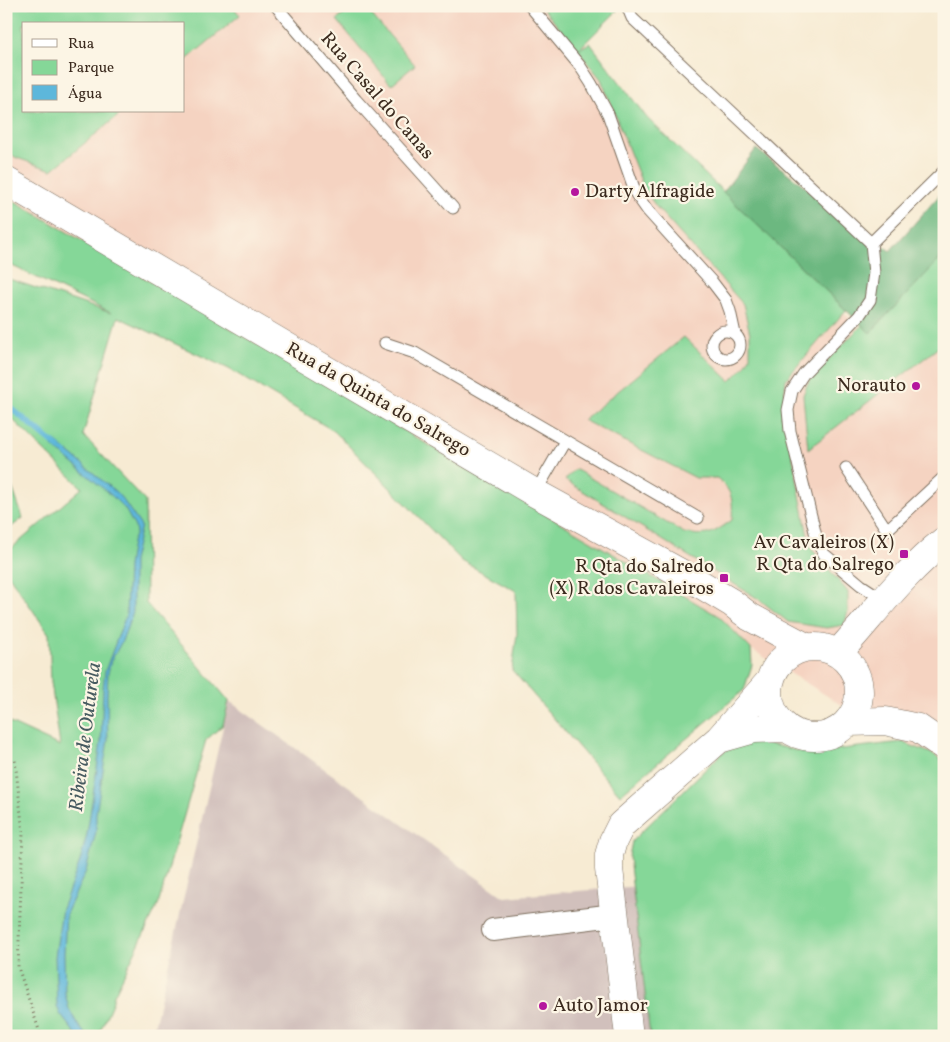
<svg xmlns="http://www.w3.org/2000/svg" width="950" height="1042" font-family="Vollkorn,serif">
<style>
.built{fill:#f5d3c1;fill-rule:evenodd}
.industrial{fill:#d1c0bc}
.green{fill:#85d798;stroke:#60805b}
.forest{fill:#6cb880;stroke:#54714f}
.water{fill:#5db7db;stroke:#4c707c}
.lines{fill:none;stroke-linecap:round;stroke-linejoin:round}
.stream{stroke:#5db7db;stroke-width:6}
.service-casing{stroke:#7d6e5d;stroke-width:13}
.minor-casing{stroke:#7d6e5d;stroke-width:24}
.tertiary-casing{stroke:#7d6e5d;stroke-width:29}
.path{stroke:#7d6e5d;stroke-width:3;stroke-dasharray:1 4;stroke-linecap:butt}
.service{stroke:#fff;stroke-width:11}
.minor{stroke:#fff;stroke-width:22}
.tertiary{stroke:#fff;stroke-width:28}
.poi-dot{fill:#b5179e;stroke:#fcf5e5;stroke-width:2}
.labels{text-anchor:middle;dominant-baseline:central;stroke-width:4.5;stroke-linejoin:round;paint-order:stroke}
.street-label{font-size:19px;fill:#3b2a1e;stroke:#fcf5e5}
.poi-label{font-size:19px;fill:#3b2a1e;stroke:#fcf5e5;text-anchor:end}
.water-label{font-size:20px;font-style:italic;fill:#475b60;stroke:#fcf5e5}
</style>
<rect width="100%" height="100%" fill="#fcf5e5"/>
<filter id="ink" filterUnits="userSpaceOnUse"><feTurbulence type="fractalNoise" baseFrequency=".02" numOctaves="2"/><feDisplacementMap in="SourceGraphic" scale="10" xChannelSelector="R" yChannelSelector="G"/><feConvolveMatrix kernelMatrix="1 2 1 2 8 2 1 2 1" color-interpolation-filters="sRGB"/></filter>
<filter id="wash" filterUnits="userSpaceOnUse"><feTurbulence type="fractalNoise" baseFrequency=".0096" numOctaves="4" result="noise"/><feDisplacementMap in="SourceGraphic" scale="20" xChannelSelector="R" yChannelSelector="G"/><feGaussianBlur stdDeviation="1.12" result="paint"/><feColorMatrix in="noise" values="0 0 0 0 0 0 0 0 0 0 0 0 0 0 0 0 0 1.4 0 .05"/><feComposite in="paint" operator="in"/></filter>
<g filter="url(#wash)">
<rect width="100%" height="100%" fill="#f7ebd3"/>
<path class="built" d="M6,6H557L645,122L869,337L944,260V762L933,754L902,742L751,649L720,617L6,196ZM24,24H184V111H24Z"/>
<path class="industrial" d="M229,701L504,897L640,886L655,1036H152Z"/>
<path class="green" d="M6,6H232L240,15L184,62V24H24V111H124L52,170L17,158L6,152Z
M354,6H364L415,65L391,85L337,20Z
M541,6H618L616,12L579,49L590,43L647,118L846,310L786,379L783,407L810,547L848,592V612L844,625L827,628L788,622L760,600L565,480L575,469L684,533C709,537 712,534 732,520C733,499 733,492 717,478H696L583,420L684,337L730,381L744,367L750,357V334L743,304L658,209L645,191L601,79Z
M6,196L720,617L751,649L752,665L744,690L620,795L512,670L517,634L516,591L462,561L334,431L229,369L118,317L83,435L145,501L146,603L229,701L223,725L206,740L158,905L113,997V1001L98,1036H6V721L60,746L51,682L49,634L6,571V553L82,488L6,413V278L111,313L6,263Z
M944,255V343L808,449L803,395L810,378L862,325L870,332Z
M6,470L23,518L6,531Z
M752,740L807,753L902,742L933,754L944,762V1036H650L629,857L632,841L722,753L738,743Z"/>
<path class="forest" d="M756,149L890,251L944,190V255L870,333L723,192Z"/>
<path class="water" d="M55,441L116,492L123,500L141,526L133,561V612L122,641L111,661L108,673L107,697L108,740L96,814V832L86,871L66,914L64,954L65,993L69,1009L78,1025L87,1036H77L60,1014L57,1006L55,957L62,909L80,861L87,834L101,742L103,689L105,671L126,615L128,566L132,542L136,533L135,527L125,509L112,496L51,445Z"/>
<g class="lines">
<path class="stream" d="M6,404L59,448"/>
</g>
</g>
<g filter="url(#ink)">
<g class="lines">
<defs>
<path id="service" d="M276,6L356,100L453,208
M530,6L580,66L591,83L608,114L636,194L648,211L713,283L726,300L730,311L735,334
M627,6L632,18L871,243L874,273L870,300L859,316L804,373L792,391L788,410L790,431L817,540L824,554L861,585L884,600
M871,243L944,171
M712 345a14 14 0 1 1 28 0a14 14 0 1 1-28 0Z
M385,343L415,353L698,518
M846,468L887,530L944,477
M535,493L565,441"/>
<path id="minor" d="M493,930L614,915"/>
<path id="tertiary" d="M6,181L535,493L697,582L732,603L750,617L806,647
M769 692a45 45 0 1 1 90 0a45 45 0 1 1-90 0Z
M838,653C873,615 903,573 944,541
M848,722L885,721L918,728L944,746
M719,739L754,729L786,728
M629,1036L609,869V855L613,841L621,825L719,739L769,682"/>
</defs>
<use href="#service" class="service-casing"/>
<use href="#minor" class="minor-casing"/>
<use href="#tertiary" class="tertiary-casing"/>
<path class="path" d="M6,758L15,760L23,833L18,967L41,1036"/>
<use href="#service" class="service"/>
<use href="#minor" class="minor"/>
<use href="#tertiary" class="tertiary"/>
</g>
</g>
<g class="poi-dot">
<circle cx="575" cy="192" r="5"/>
<circle cx="916" cy="386" r="5"/>
<rect x="899" y="549" width="10" height="10" rx="2.5"/>
<rect x="719" y="573" width="10" height="10" rx="2.5"/>
<circle cx="543" cy="1006" r="5"/>
</g>
<g class="labels">
<g class="street-label">
<text transform="translate(377 96) rotate(49)">Rua Casal do Canas</text>
<text transform="translate(378 400) rotate(30)">Rua da Quinta do Salrego</text>
</g>
<g class="poi-label">
<text x="585" y="192" text-anchor="start">Darty Alfragide</text>
<text x="906" y="386">Norauto</text>
<text x="894" y="543">Av Cavaleiros (X)<tspan x="894" dy="22">R Qta do Salrego</tspan></text>
<text x="714" y="567">R Qta do Salredo<tspan x="714" dy="22">(X) R dos Cavaleiros</tspan></text>
<text x="553" y="1006" text-anchor="start">Auto Jamor</text>
</g>
<g class="water-label">
<text transform="translate(86 737) rotate(-83)">Ribeira de Outurela</text>
</g>
</g>
<rect width="950" height="1042" fill="none" stroke="#fcf5e5" stroke-width="25"/>
<rect x="22" y="22" width="162" height="90" fill="#fcf5e5" stroke="#afa495"/>
<rect x="32" y="39" width="25" height="8" fill="#ffffff" stroke="#afa495"/>
<text x="68" y="48" font-size="15" fill="#3b2a1e">Rua</text>
<rect x="32" y="60" width="25" height="15" fill="#85d798" stroke="#afa495"/>
<text x="68" y="72" font-size="15" fill="#3b2a1e">Parque</text>
<rect x="32" y="85" width="25" height="15" fill="#5db7db" stroke="#afa495"/>
<text x="68" y="98" font-size="15" fill="#3b2a1e">Água</text>
</svg>
